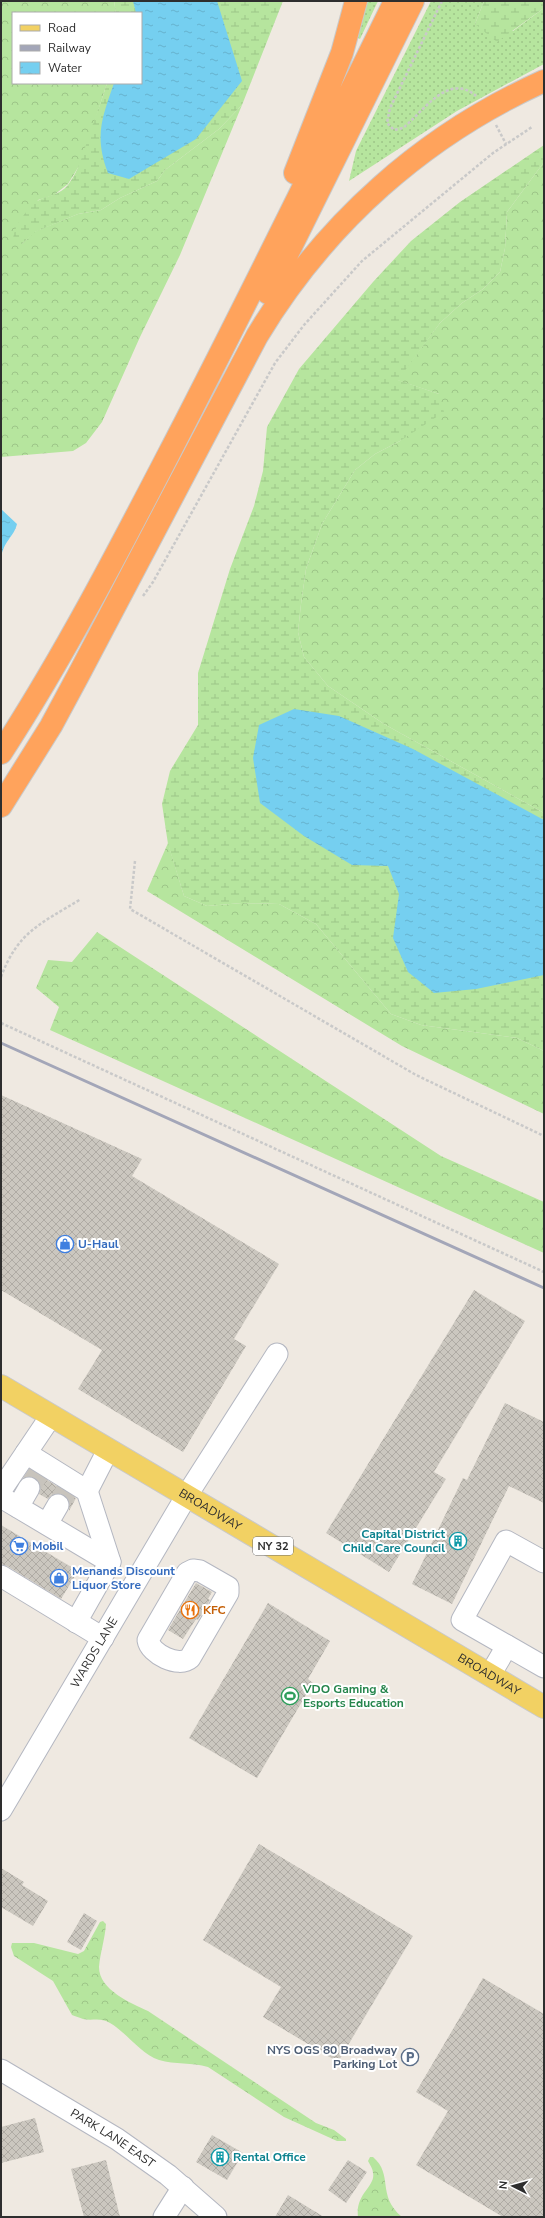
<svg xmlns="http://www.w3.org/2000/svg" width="545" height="2218" font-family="'Nunito Sans',sans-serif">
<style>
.grass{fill:url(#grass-dots)}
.forest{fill:url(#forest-crowns)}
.wetland{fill:url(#wetland-marsh)}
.water{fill:url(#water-ripples)}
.building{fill:url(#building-cross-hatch)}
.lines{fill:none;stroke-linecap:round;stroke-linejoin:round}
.minor-tunnel{stroke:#c8c4bd;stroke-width:21;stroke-dasharray:21 10;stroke-linecap:butt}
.minor-casing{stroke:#b4b7c1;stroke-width:23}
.major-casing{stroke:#c9c9c9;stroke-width:24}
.highway-casing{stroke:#c9c9c9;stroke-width:24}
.path{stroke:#c9c9c9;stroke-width:2.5;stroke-dasharray:3 2;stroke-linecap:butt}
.minor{stroke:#fff;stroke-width:21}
.major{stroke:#f2d163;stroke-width:22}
.highway{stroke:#ffa35c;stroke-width:22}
.rail{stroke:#a3a6b8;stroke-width:3}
.labels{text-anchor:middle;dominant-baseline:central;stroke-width:4;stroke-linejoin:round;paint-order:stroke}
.shield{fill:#fff;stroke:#6d6d6d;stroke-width:1}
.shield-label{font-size:11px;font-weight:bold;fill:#2e2e2e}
.shop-label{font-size:12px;font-weight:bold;fill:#366cbe;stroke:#fff;text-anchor:start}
.street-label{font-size:12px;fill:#2e2e2e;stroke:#fff}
.culture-label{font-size:12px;font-weight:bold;fill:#0d838f;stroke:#fff;text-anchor:end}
.food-label{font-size:12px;font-weight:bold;fill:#c56008;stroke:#fff;text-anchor:start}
.leisure-label{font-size:12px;font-weight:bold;fill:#27864d;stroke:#fff;text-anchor:start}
.service-label{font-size:12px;font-weight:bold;fill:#4e5e75;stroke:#fff;text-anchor:end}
</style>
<defs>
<pattern id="grass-dots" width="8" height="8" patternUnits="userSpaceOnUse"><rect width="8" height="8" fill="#b6e59e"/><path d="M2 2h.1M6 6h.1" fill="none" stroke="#9dc588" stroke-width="1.8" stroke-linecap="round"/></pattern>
<pattern id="forest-crowns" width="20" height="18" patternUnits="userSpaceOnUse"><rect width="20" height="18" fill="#b6e59e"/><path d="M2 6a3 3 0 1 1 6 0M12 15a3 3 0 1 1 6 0" fill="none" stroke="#9dc588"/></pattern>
<pattern id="wetland-marsh" width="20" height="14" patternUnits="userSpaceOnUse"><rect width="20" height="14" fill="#b6e59e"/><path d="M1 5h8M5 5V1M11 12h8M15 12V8" fill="none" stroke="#9dc588"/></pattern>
<pattern id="water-ripples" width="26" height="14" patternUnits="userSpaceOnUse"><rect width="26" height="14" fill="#75cff0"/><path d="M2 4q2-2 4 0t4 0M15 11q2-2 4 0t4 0" fill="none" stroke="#66b2ce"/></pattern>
<pattern id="building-cross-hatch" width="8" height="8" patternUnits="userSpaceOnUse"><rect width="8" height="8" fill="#cbc7bf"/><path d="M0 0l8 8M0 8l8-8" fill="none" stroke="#afaba4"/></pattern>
</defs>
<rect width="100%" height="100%" fill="#efe9e1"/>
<path class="grass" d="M364,1H378L360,39L354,36Z
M431,1H484L475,24L513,31L544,8V64L457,111L349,181L356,151Z"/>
<path class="forest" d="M1,1H114L116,13H13V83H107L82,161L68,184L54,195L38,200L22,244L34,232L78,214L101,210L120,198L157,181L165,170L219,129L242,105L180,255L140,337L102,422L86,443L73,451L1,457Z
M544,162V813L384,724L328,686L304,657L298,632L301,604L306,569L322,524L355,470L375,454L400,441L439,394L397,380L440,323L462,303L483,289L500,272L505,248L507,212Z
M168,843L184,896L207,906L242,903L279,904L316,924L391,1014L421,1025L517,1038L544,1051V1114L402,1046L147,891Z
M97,932L441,1156L544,1202V1253L50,1030L59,1007L36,988L48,960L72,962Z
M100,1922L103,1921L106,1924C105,1939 100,1953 99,1967C99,1990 131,2003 148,2011L316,2123L334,2130L346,2139V2141H337L284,2117L208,2067C192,2062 175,2065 159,2060C141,2054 127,2033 110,2023C101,2017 93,2021 83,2019C80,2018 75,2016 72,2015L53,1981L14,1956L11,1947L12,1943H34L78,1954L84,1951Z
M370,2157H373C394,2175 376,2195 402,2217H358C355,2194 376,2186 373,2173C373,2169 370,2165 368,2161Z"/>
<path class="wetland" d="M114,1H283L242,105L219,129L165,170L157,181L120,198L101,210L78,214L35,232L22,244L15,245C7,234 29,205 39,200C49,195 60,195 68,185C80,169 84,150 90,132C96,115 102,100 107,83H141V13H116Z
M484,1H544V8L497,42L475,24Z
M544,145V162L507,212L505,248L500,272L483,289L462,303L440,323L398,380L439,394L444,412L400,441L375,454L355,470L322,524L306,569L301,604L298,632L304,657L328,686L384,724L544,813V1051L517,1038L421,1025L391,1014L316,924L279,904L242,903L207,906L184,896L168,844L162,804L170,771L198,725V673L230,569L254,506L263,471L267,427L299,369L373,282L411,241L460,202Z"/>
<path class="water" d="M133,1H217L242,81L196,139L129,179L108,173C94,136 102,118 114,83H141V13H136Z
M1,509L17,524C14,537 3,541 1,559Z
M294,709L339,716L413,749L544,820V975L476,989L434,993L408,972L393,938L399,894L388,866L352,865L304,836L260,803L253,758L259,725Z"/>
<path class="building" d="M1,1095L142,1159L132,1176L279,1264L234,1339L246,1346L183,1452L78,1389L102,1350L1,1290Z
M474,1290L525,1321L434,1472L446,1479L389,1572L326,1533Z
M505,1403L544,1422V1503L509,1486L452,1604L412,1584L463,1478L467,1480Z
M29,1469L76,1498L69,1511V1499L64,1494H52L48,1499L39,1494L41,1488L39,1482L35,1477H24Z
M1,1525L78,1571L61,1599L7,1566L1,1564Z
M196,1583L212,1592L208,1599L210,1600L198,1620L196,1619L183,1639L168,1630Z
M268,1603L330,1641L308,1679L313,1683L257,1778L189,1738Z
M259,1844L413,1936L338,2062L263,2017L281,1987L203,1940Z
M1,1868L24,1882L22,1885L48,1901L33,1926L1,1907Z
M84,1913L97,1921L81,1950L67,1942Z
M483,1978L544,2014V2217H503L416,2165L448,2111L416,2092Z
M35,2118L44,2152L1,2163V2127Z
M212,2135L243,2153L227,2180L196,2162Z
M106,2160L120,2217H84L71,2169Z
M348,2160L367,2172L346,2203L328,2190Z
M288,2195L324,2217H275Z"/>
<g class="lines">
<path class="minor-tunnel" d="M29,1488L39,1473
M58,1505L67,1489"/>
<defs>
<g id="minor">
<path d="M26,1453L87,1491L110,1562L76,1622"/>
<path d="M1,1490L51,1416"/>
<path d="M87,1491L108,1450"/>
<path d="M1,1497L110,1562"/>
<path d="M18,1507L29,1488"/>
<path d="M47,1524L58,1505"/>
<path d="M544,1562L506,1541L462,1620L544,1667"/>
<path d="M193,1570L200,1571L228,1587V1593L190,1658C179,1668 150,1654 148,1640L187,1573Z"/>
<path d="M1,1576L103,1638"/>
<path d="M490,1675L507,1646"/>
<path id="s1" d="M1,1810L187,1495L277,1354"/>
<path id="s2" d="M1,2070L117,2139L168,2175L216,2217"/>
<path d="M164,2217L183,2187"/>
</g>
<g id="major">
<path id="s3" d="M1,1386L544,1707"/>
</g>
<path id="highway" d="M295,173L342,53L356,1
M268,293L413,1
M1,753C66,653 121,546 176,440C251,295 323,148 395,1
M1,806L51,726L79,674L257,336C325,223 424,135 544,81"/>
</defs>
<use href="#minor" class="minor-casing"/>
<use href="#major" class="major-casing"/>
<use href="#highway" class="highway-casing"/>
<path class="path" d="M442,1L390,108L387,123L394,130L403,128C424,111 448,72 476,96
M496,125L506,144
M143,596L153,582L275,363L304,325L362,261L493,153L532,127
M135,861L130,909L416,1075L544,1136
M1,977C18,931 42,923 81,899
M1,1023L544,1272"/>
<use href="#minor" class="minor"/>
<use href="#major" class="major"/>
<use href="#highway" class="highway"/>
<path class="rail" d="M1,1043L544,1288"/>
</g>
<defs>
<symbol id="shop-ring" viewBox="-11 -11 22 22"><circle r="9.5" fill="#fff" stroke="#3f7fe0" stroke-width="1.5"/><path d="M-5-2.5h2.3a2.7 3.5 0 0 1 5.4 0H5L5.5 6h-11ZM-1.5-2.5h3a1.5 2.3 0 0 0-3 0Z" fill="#3f7fe0"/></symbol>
<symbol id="building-ring" viewBox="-11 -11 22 22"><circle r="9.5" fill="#fff" stroke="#0f9aa8" stroke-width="1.5"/><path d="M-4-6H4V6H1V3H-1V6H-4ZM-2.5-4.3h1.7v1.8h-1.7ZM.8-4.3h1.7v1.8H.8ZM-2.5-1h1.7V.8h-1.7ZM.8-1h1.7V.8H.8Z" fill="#0f9aa8"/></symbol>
<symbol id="supermarket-ring" viewBox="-11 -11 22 22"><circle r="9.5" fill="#fff" stroke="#3f7fe0" stroke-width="1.5"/><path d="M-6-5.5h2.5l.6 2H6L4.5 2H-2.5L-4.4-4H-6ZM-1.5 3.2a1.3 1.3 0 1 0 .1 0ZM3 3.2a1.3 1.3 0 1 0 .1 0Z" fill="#3f7fe0"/></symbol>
<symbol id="restaurant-ring" viewBox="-11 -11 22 22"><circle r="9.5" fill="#fff" stroke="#e8710a" stroke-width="1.5"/><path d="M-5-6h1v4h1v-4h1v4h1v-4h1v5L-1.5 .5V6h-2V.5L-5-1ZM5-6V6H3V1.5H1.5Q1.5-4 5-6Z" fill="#e8710a"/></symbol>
<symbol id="stadium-ring" viewBox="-11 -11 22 22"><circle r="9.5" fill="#fff" stroke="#2e9e5b" stroke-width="1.5"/><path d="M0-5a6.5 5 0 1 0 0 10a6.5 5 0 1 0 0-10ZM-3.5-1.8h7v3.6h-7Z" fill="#2e9e5b"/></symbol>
<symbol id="parking-ring" viewBox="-11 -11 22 22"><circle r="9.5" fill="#fff" stroke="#5c6f8a" stroke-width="1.5"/><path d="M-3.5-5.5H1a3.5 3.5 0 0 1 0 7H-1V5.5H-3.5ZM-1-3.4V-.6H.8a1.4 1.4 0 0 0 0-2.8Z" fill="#5c6f8a"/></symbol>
</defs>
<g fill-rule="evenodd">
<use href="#shop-ring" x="55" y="1234" width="20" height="20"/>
<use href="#building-ring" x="448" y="1531" width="20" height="20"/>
<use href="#supermarket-ring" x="9" y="1536" width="20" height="20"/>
<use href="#shop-ring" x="49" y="1568" width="20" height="20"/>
<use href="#restaurant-ring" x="180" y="1600" width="20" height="20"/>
<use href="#stadium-ring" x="280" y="1686" width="20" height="20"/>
<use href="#parking-ring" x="400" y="2047" width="20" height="20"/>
<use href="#building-ring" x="210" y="2147" width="20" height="20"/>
</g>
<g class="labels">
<rect class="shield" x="253" y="1537" width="40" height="18" rx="3"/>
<g class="shield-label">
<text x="273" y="1546">NY 32</text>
</g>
<g class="shop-label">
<text x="78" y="1244">U-Haul</text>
<text x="32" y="1546">Mobil</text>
<text x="72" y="1571">Menands Discount<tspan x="72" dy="14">Liquor Store</tspan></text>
</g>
<g class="street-label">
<text stroke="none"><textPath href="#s3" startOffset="243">BROADWAY</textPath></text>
<text stroke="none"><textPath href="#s1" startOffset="183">WARDS LANE</textPath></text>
<text stroke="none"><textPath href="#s3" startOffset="567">BROADWAY</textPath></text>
<text stroke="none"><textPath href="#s2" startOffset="131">PARK LANE EAST</textPath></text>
</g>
<g class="culture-label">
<text x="445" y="1534">Capital District<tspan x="445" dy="14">Child Care Council</tspan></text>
<text x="233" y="2157" text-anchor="start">Rental Office</text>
</g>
<g class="food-label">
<text x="203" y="1610">KFC</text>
</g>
<g class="leisure-label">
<text x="303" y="1689">VDO Gaming &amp;<tspan x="303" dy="14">Esports Education</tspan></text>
</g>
<g class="service-label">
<text x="397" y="2050">NYS OGS 80 Broadway<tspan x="397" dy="14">Parking Lot</tspan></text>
</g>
</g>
<rect width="545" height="2218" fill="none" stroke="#2e2e2e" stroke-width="4"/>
<rect x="12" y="12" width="130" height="72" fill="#ffffff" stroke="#ababab"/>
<rect x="20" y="25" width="20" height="6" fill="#f2d163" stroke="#ababab"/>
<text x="48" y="32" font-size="12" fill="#2e2e2e">Road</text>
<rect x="20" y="45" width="20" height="6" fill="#a3a6b8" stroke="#ababab"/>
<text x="48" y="52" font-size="12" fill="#2e2e2e">Railway</text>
<rect x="20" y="62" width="20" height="12" fill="url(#water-ripples)" stroke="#ababab"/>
<text x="48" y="72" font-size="12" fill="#2e2e2e">Water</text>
<g transform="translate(513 2186) rotate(276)" stroke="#ffffff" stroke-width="3" paint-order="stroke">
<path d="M0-3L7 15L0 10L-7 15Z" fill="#2e2e2e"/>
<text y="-6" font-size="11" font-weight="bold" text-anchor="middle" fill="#2e2e2e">N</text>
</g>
</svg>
